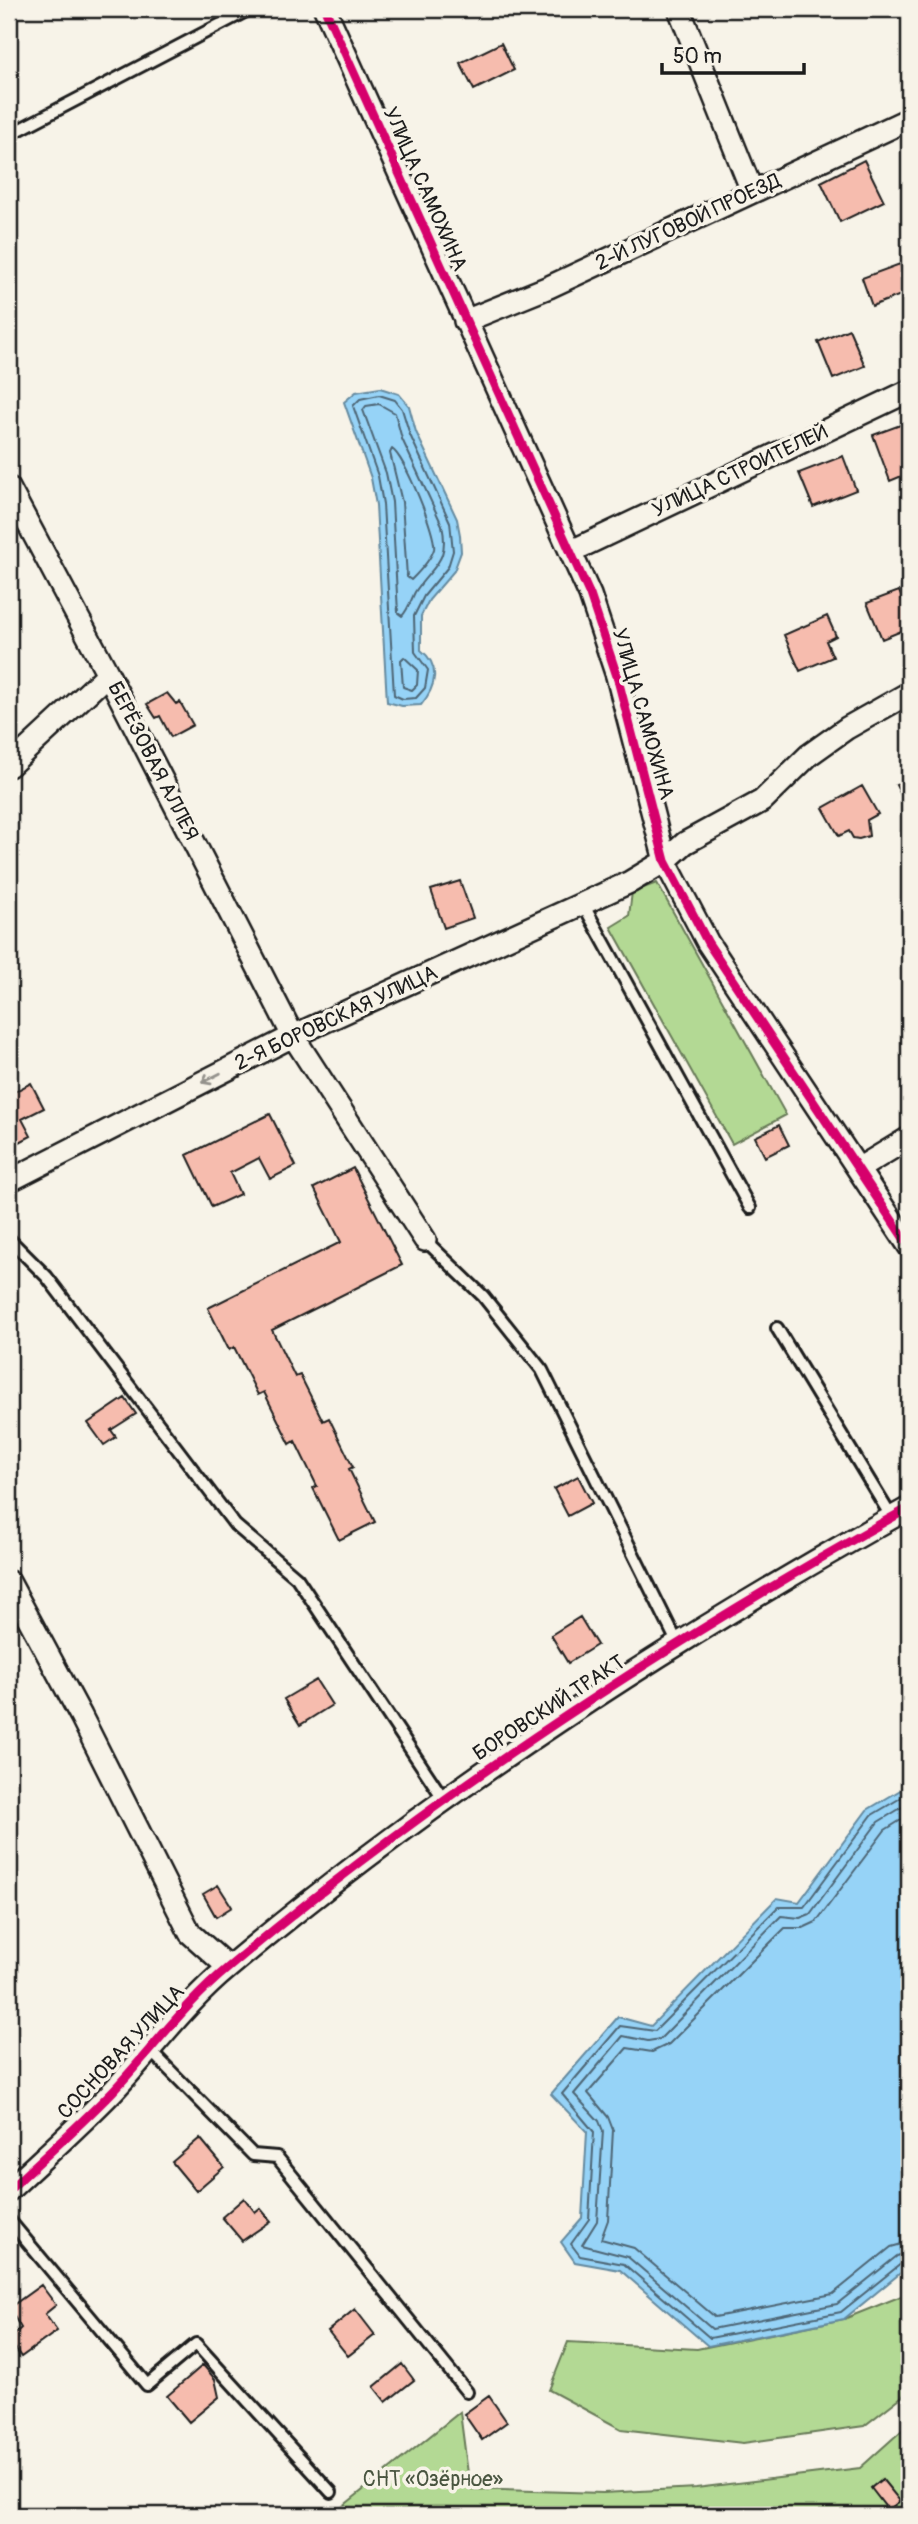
<svg xmlns="http://www.w3.org/2000/svg" width="918" height="2524" font-family="Pangolin,sans-serif">
<style>
.green{fill:#b3d994;stroke:#687a58;stroke-width:2}
.water{fill:#96d3f7;stroke:#658a9f;stroke-width:2}
.lines{fill:none;stroke-linecap:round;stroke-linejoin:round}
.shore{stroke:#4d6574;stroke-width:2}
.building{fill:#f6bcae;stroke:#1c1c1c;stroke-width:2}
.lane-casing{stroke:#1c1c1c;stroke-width:16}
.street-casing{stroke:#1c1c1c;stroke-width:26}
.lane{stroke:#f7f3e8;stroke-width:10}
.street{stroke:#f7f3e8;stroke-width:21}
.cycleway-casing{stroke:#f7f3e8;stroke-width:13}
.cycleway{stroke:#d6006c;stroke-width:9}
.oneway{stroke:#94928c}
.labels{text-anchor:middle;dominant-baseline:central;stroke-width:7;stroke-linejoin:round;paint-order:stroke}
.street-label{font-size:21px;fill:#1c1c1c;stroke:#f7f3e8}
.park-label{font-size:21px;fill:#495540;stroke:#f7f3e8}
</style>
<rect width="100%" height="100%" fill="#f7f3e8"/>
<filter id="ink" filterUnits="userSpaceOnUse"><feTurbulence type="fractalNoise" baseFrequency=".0143" numOctaves="2"/><feDisplacementMap in="SourceGraphic" scale="14" xChannelSelector="R" yChannelSelector="G"/><feConvolveMatrix kernelMatrix="1 2 1 2 8 2 1 2 1" color-interpolation-filters="sRGB"/></filter>
<g filter="url(#ink)">
<path class="green" d="M657,883L786,1115L732,1144L611,927L629,916L632,892Z
M909,2293V2391L864,2426L743,2443L621,2429L549,2390L568,2342L697,2349L844,2319Z
M460,2412L470,2489L603,2493L696,2488L860,2468L909,2424V2515H332Z"/>
<path class="water" d="M380,388L399,394L409,406L416,432L457,519L460,535L461,552L454,571L429,600L421,616V650C441,666 436,687 421,705L402,706L387,702L376,505L371,478L344,402L356,392Z
M909,1785V2266L844,2319L708,2346L620,2270L575,2262L561,2242L582,2218L587,2132L551,2094L618,2017L651,2026L777,1898L799,1902L867,1810Z"/>
<g class="lines">
<path class="shore" d="M379,395L395,400L402,409L410,435L450,522L453,551L448,567L424,596L414,616L415,652L428,670L425,688L416,698L403,699L394,695L383,504L378,476L353,406L360,399Z
M379,404L395,413L402,439L442,525C450,562 433,565 415,592C411,600 408,610 402,616L398,613L392,502L386,473L363,410L366,406Z
M392,449C404,456 437,535 434,549C431,560 419,572 411,580L407,577L402,502L390,453Z
M404,657L418,670L417,685L412,690L403,687L401,660Z
M909,1793L872,1815L804,1907H778L655,2031L620,2026L562,2094L594,2132L589,2219L571,2244L580,2256L624,2264L710,2338L841,2312L902,2263L909,2261
M909,1803L878,1822L810,1914L800,1918L781,1916L660,2039L648,2041L623,2036L574,2094L599,2121L603,2131L597,2221L582,2245L628,2257L712,2329L837,2304L897,2256L909,2252
M909,1815L885,1830L816,1922L803,1928H785L669,2044L652,2052L627,2048L588,2093L608,2117L613,2130L608,2220L601,2239L634,2248L715,2317L833,2294L891,2247L909,2242"/>
</g>
<path class="building" d="M501,43L514,70L474,90L460,63Z
M864,160L884,201L840,222L821,182Z
M900,264L909,292L872,306L862,278Z
M849,329L865,366L833,379L818,342Z
M903,424L909,440V473L890,481L873,435Z
M843,456L856,490L813,507L799,473Z
M899,591L909,616V628L882,639L867,603Z
M827,616L836,636L826,641L833,657L800,671L784,635Z
M167,693L176,704L180,702L193,725L171,737L160,716L156,718L147,704Z
M909,779V811L896,785Z
M862,786L878,814L867,820L869,836L859,839L853,838L849,831L839,836L823,808Z
M460,881L473,918L444,928L431,890Z
M31,1083L44,1108L22,1119L31,1136L14,1145L9,1134V1084L14,1092Z
M270,1114L296,1166L270,1179L259,1158L230,1173L240,1194L212,1207L187,1155Z
M779,1125L789,1145L765,1157L755,1137Z
M353,1168L402,1265L272,1330L295,1377L300,1375L323,1421L329,1418L353,1467L349,1469L375,1522L339,1540L313,1488L317,1486L295,1441L290,1444L264,1392L258,1395L234,1347L229,1350L208,1308L341,1242L314,1188Z
M125,1398L136,1414L111,1430L116,1437L104,1445L88,1423Z
M578,1476L592,1503L568,1516L554,1489Z
M580,1617L597,1645L568,1663L551,1635Z
M316,1680L332,1705L300,1725L284,1699Z
M218,1885L232,1907L216,1917L203,1894Z
M200,2138L224,2167L196,2191L172,2162Z
M244,2198L255,2212L260,2208L271,2221L242,2241L222,2217Z
M41,2285L56,2305L45,2314L57,2331L21,2357L9,2339L21,2328L9,2308Z
M355,2309L375,2335L348,2356L328,2331Z
M402,2364L414,2380L386,2402L374,2387Z
M203,2365L215,2379L219,2397L189,2422L167,2396Z
M489,2396L507,2422L482,2440L464,2414Z
M882,2479L900,2501L888,2510L871,2488Z"/>
<g class="lines">
<defs>
<path id="lane" d="M9,135L250,9
M583,904L750,1208
M9,1239L47,1277L235,1525L297,1578L443,1798
M425,1240L483,1296L542,1370L678,1644
M777,1328L892,1518
M149,2049L253,2155L277,2157L467,2392
M9,2220L147,2385L196,2344L331,2492"/>
<path id="street" d="M325,9L590,595L617,676L665,861L708,943L909,1246
M679,9L752,191
M465,321L549,287L909,119
M9,488L108,674L293,1036L425,1240
M572,551L909,391
M9,766L108,674
M858,1169L909,1138
M9,1181L293,1036L630,882L665,861L685,843L762,801L809,755L847,728L909,693
M9,1582L81,1716L190,1933L228,1967
M9,2190C43,2158 79,2126 112,2092C152,2050 184,2004 229,1967C438,1791 670,1641 909,1508"/>
</defs>
<use href="#lane" class="lane-casing"/>
<use href="#street" class="street-casing"/>
<use href="#lane" class="lane"/>
<use href="#street" class="street"/>
<defs>
<path id="cycleway" d="M325,9L590,595L617,676L665,861L708,943L909,1246
M9,2190C43,2158 79,2126 112,2092C152,2050 184,2004 229,1967C438,1791 670,1641 909,1508"/>
</defs>
<use href="#cycleway" class="cycleway-casing"/>
<use href="#cycleway" class="cycleway"/>
</g>
<defs><path id="oneway-shaft" d="M-6 0H5M1.5-3L5.5 0L1.5 3" fill="none" stroke-width="1.6" stroke-linecap="round" stroke-linejoin="round" transform="scale(1.75)"/></defs>
<use class="oneway" href="#oneway-shaft" transform="translate(211 1078) rotate(153)"/>
</g>
<g class="labels">
<g class="street-label">
<text transform="translate(425 189) rotate(66)">УЛИЦА САМОХИНА</text>
<text transform="translate(688 222) rotate(-25)">2-Й ЛУГОВОЙ ПРОЕЗД</text>
<text transform="translate(740 471) rotate(-25)">УЛИЦА СТРОИТЕЛЕЙ</text>
<text transform="translate(643 714) rotate(74)">УЛИЦА САМОХИНА</text>
<text transform="translate(153 761) rotate(63)">БЕРЁЗОВАЯ АЛЛЕЯ</text>
<text transform="translate(336 1018) rotate(-25)">2-Я БОРОВСКАЯ УЛИЦА</text>
<text transform="translate(549 1708) rotate(-33)">БОРОВСКИЙ ТРАКТ</text>
<text transform="translate(121 2052) rotate(-47)">СОСНОВАЯ УЛИЦА</text>
</g>
<g class="park-label">
<text x="433" y="2479">СНТ «Озёрное»</text>
</g>
</g>
<rect width="918" height="2524" fill="none" stroke="#f7f3e8" stroke-width="35"/>
<rect x="18" y="18" width="883" height="2489" fill="none" stroke="#1c1c1c" stroke-width="2.5" filter="url(#ink)"/>
<path d="M662 63v10h142v-10" fill="none" stroke="#1c1c1c" stroke-width="3.5"/>
<text x="673" y="63" font-size="21" fill="#1c1c1c" stroke="#f7f3e8" stroke-width="5" paint-order="stroke">50 m</text>
</svg>
